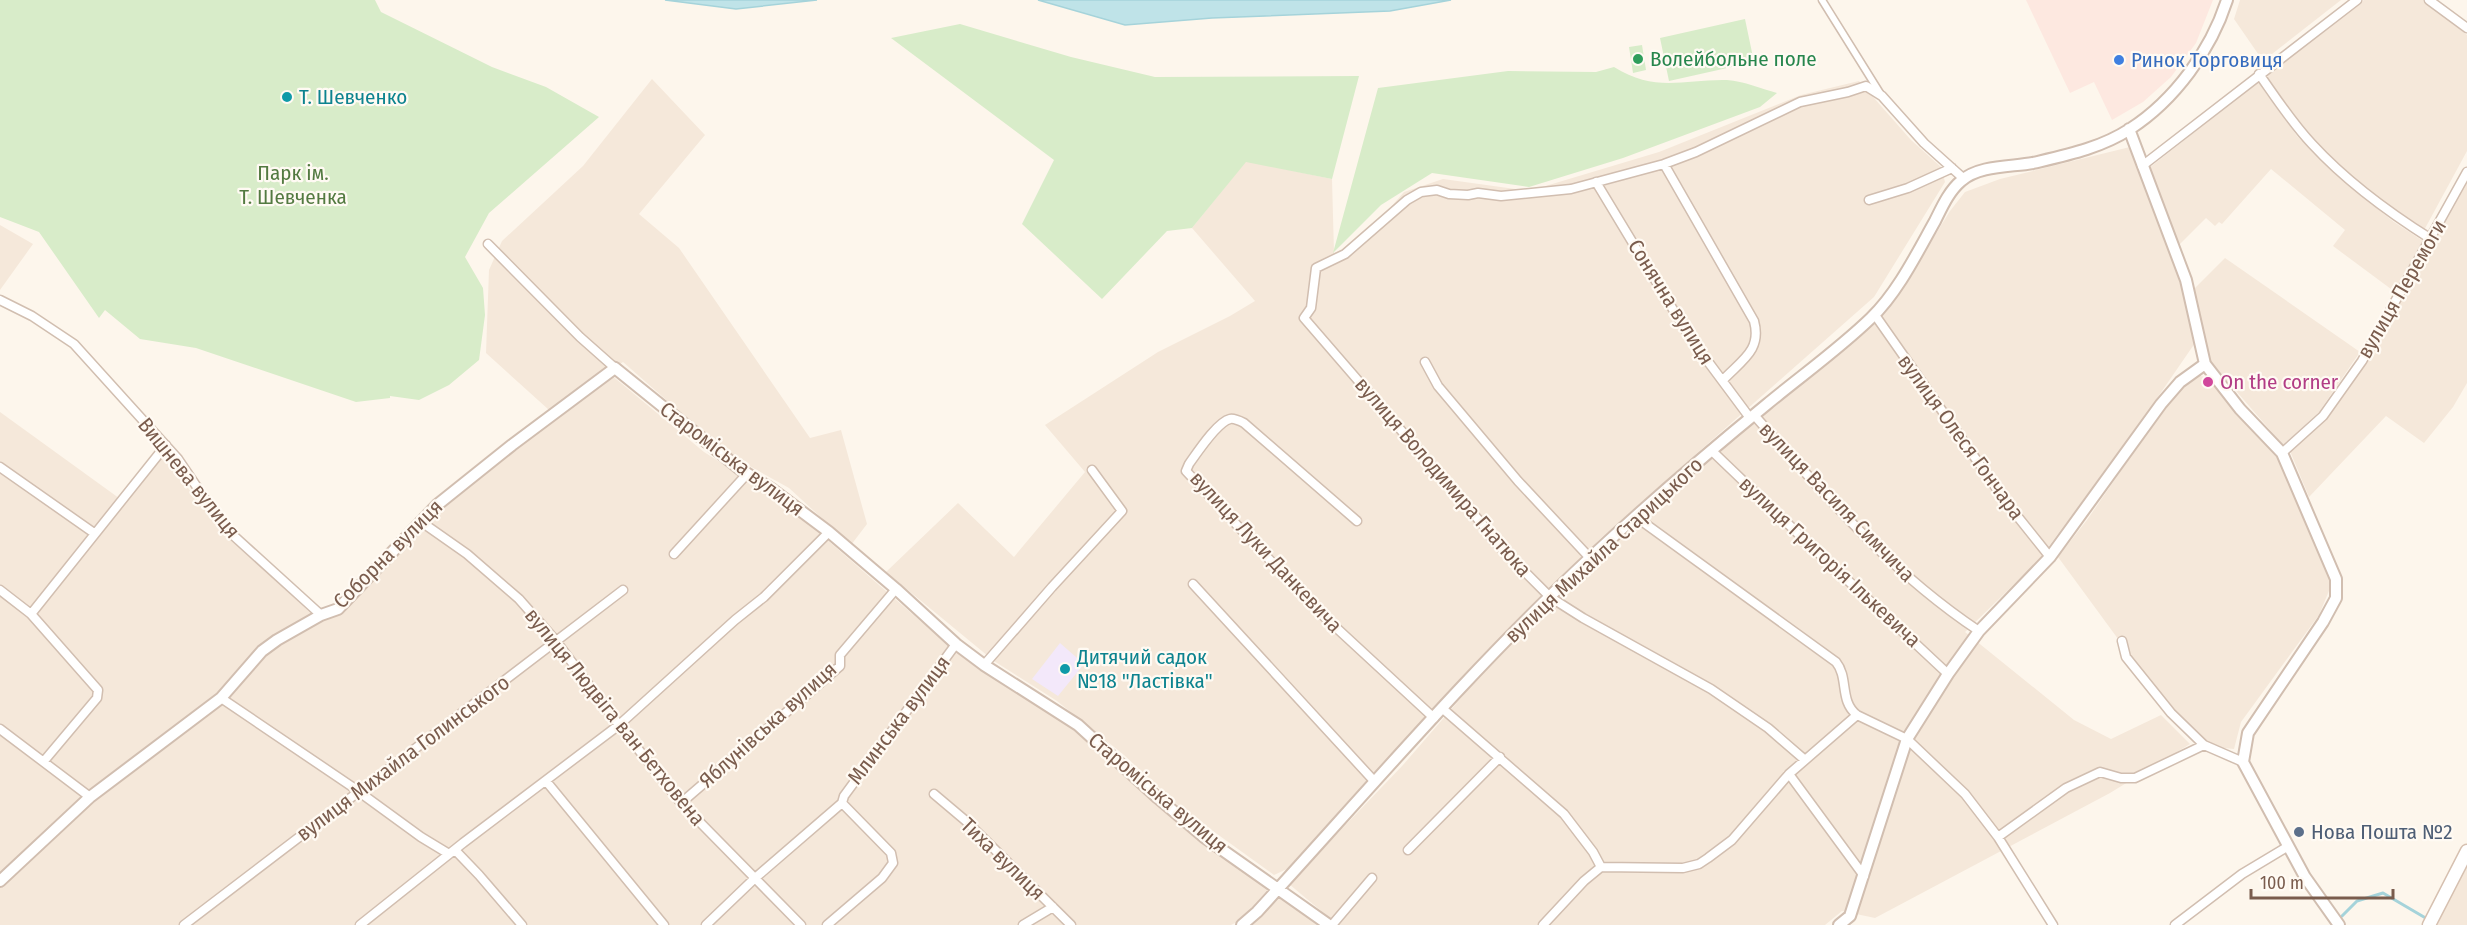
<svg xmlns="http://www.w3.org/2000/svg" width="2467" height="925" font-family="'Fira Sans Condensed',sans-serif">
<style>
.residential{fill:#f5e8da}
.commercial{fill:#fde8e0}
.education{fill:#f3e8fa}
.green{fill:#d8ecc9}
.water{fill:#bfe3e8;stroke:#a5d3da;stroke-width:1.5}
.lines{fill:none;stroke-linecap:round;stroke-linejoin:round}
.stream{stroke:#a5d3da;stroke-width:3}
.pedestrian-casing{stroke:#d1beb0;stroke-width:9}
.minor-casing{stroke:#d1beb0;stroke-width:11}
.tertiary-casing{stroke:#d1beb0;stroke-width:14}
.secondary-casing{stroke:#d6c0b0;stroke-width:15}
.pedestrian{stroke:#fff;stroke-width:6}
.minor{stroke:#fff;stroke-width:8}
.tertiary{stroke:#fff;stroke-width:10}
.secondary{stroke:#fff;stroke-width:12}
.leisure-dot{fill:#2e9e5b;stroke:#fffaf3;stroke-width:2}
.shop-dot{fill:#3f7fe0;stroke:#fffaf3;stroke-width:2}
.culture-dot{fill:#0f9aa8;stroke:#fffaf3;stroke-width:2}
.hotel-dot{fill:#d1479c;stroke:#fffaf3;stroke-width:2}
.service-dot{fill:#5c6f8a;stroke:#fffaf3;stroke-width:2}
.labels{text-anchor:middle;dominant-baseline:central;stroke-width:4.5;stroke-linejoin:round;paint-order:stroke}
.leisure-label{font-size:21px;fill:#27864d;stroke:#fffaf3;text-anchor:start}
.shop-label{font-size:21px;fill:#366cbe;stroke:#fffaf3;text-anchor:start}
.culture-label{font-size:21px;fill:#0d838f;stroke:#fffaf3;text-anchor:start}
.park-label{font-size:21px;fill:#537a41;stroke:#fffaf3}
.street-label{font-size:21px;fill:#7a5c4d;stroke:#fffaf3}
.hotel-label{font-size:21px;fill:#b23c85;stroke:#fffaf3;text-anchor:start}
.service-label{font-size:21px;fill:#4e5e75;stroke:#fffaf3;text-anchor:start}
</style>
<rect width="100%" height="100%" fill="#fdf6ec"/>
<path class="residential" d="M2240,0H2341L2263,61L2234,19Z
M2364,0H2423L2467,35V151L2422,234L2345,183L2394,222L2423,241L2395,292L2333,246L2345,230L2271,169L2222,224L2219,222L2215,226L2206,218L2179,245L2149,168L2258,82L2297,136L2341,179L2295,128L2258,78Z
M652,79L705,135L639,214L679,248L810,438L841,430L867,524L851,545L789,488L728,454L623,362L549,410L486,353L489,270L502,241L583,166Z
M1859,81L1911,140L1941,167L1945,182L1874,297L1601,538L1423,719L1287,869L1274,875L1181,808L1124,755L1057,701L994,661L886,572L958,503L1014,557L1085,472L1045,425L1158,352L1230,316L1255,301L1192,228L1246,161L1332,179L1334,253L1360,242L1404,192L1443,179L1529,191L1659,152L1801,95Z
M2130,147L2177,269L2195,343L2142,420L2038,561L1965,632L2074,720L2111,739L2161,715L2190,744L2110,793L1875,918L1842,911L1825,925H1338L1289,884L1403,765L1487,668L1686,477L1861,330L1898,295L1950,211L1965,192L2000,179Z
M2467,177V383L2453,407L2424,443L2386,416L2309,497L2290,451L2332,408Z
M0,225L33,244L0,290Z
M2225,258L2360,352L2319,412L2283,445L2210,361L2194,289Z
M610,374L704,452L786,504L941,639L1077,727L1164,810L1220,854L1271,889L1243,919L1231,925H0V412L123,501L162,454L217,526L319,621L461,486Z
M2200,376L2214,379L2277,452L2331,574V586L2319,615L2241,722L2234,749L2205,746L2132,658L2058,557L2087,520L2176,391L2187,381Z
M2467,864V925H2437Z
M1282,896L1317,925H1250Z"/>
<path class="commercial" d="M2026,0H2213L2196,43L2171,77L2143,102L2112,120L2094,82L2070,93Z"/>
<path class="education" d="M1060,643L1084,664L1058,696L1032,679Z"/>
<path class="green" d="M0,0H375L381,12L492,67L546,87L599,117L489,213L465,257L483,288L485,315L479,360L449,385L419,400L390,396V398L356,402L196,348L140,339L105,310L99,318L39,232L0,217Z
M1745,19L1754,62L1669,81L1660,38Z
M960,24L1071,57L1155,77L1359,76L1332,179L1246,162L1192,228L1167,231L1102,299L1022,224L1054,160L891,38Z
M1642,45L1646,70L1633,73L1629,47Z
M1614,67C1655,93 1684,79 1727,80C1744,81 1762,89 1777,93L1760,107L1623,158L1529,187L1432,173L1381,205L1333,253L1378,88L1508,71L1596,72Z"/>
<path class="water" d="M665,0H817L736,9Z
M1038,0H1451L1390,11L1212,18L1125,25Z"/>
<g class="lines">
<path class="stream" d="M2342,916L2357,901L2383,893L2429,920"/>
<defs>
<path id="pedestrian" d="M1822,0L1880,93"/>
<path id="minor" d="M2429,0L2467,28
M2259,74C2276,98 2292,123 2312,144C2347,182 2388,212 2431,239
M1664,164L1754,321C1762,350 1742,360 1723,380
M2142,166L2357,0
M1596,182L1689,336L1750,418
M1869,200L1908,188L1952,168
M488,244L580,337L615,368
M0,300L32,316L74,344L178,459L224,527L321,615
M1875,315L2006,502L2050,557
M1425,362L1438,386L1518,481L1590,558
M1754,415C1824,494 1889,571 1979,631
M1712,451L1809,544L1948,674
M2282,453L2323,416L2362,361L2467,172
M0,467L94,533
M1636,517L1836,662C1849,678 1839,701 1857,715L1907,739L1965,794L1998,837L2053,925
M420,521L467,554L519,599L556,641L619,725L681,803L801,925
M1357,521L1244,423C1240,421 1234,418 1230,419C1217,422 1197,453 1189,464L1186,471L1316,609L1434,718
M674,554L747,474
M1193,584L1375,782
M0,590L31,614L98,690L97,698L44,761
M31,614L166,445
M2122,641L2126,657L2171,713L2204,745L2243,762
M984,665L1052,587L1122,511L1092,470
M221,698L351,786L421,837L449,854
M1443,709L1564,814L1593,852L1601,867
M0,729L90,797
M1805,760L1768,728L1711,689L1583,618L1550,597L1492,539L1483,525L1304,318L1311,308L1316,268L1345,254L1407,200L1421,192L1437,190L1449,194L1468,195L1478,193L1501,196L1571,189L1664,164L1696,152L1800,102L1848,92L1866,86L1882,96L1924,143L1963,178
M1789,774L1864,876
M546,781L664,925
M934,794L966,821L1071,925
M681,803L840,666V655L896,589
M1998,837L2066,788L2100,772L2121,778H2135L2204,745
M455,850L479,875L522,925
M1408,850L1500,757
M184,925L623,590
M360,925L463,843L619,725L735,620L764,597L829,532
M706,925L754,879L842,803
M827,925L882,878L893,863L891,853L842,803L844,796L956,644
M1023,925L1053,907
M1332,925L1372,878
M1543,925L1584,881L1601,867L1683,868L1699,864L1708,858L1732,840L1789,774L1857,715
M2175,925L2242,874L2287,847"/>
<path id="tertiary" d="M2129,129L2186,280L2205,364L2240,409L2282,453L2336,579V598L2323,622L2248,733L2243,762L2305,877L2339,925
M0,881L90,797L221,698L262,651L277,640L321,615L338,609L437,505L512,445L615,368L740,469L773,490L829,532L896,589L956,644L984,665L1078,725L1158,798L1204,837L1329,925
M1242,925L1257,912C1366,793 1472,668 1590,558C1647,505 1706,454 1766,405C1801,376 1839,349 1871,318C1898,292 1917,253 1935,221C1942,207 1949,191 1961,181C1979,165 2011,167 2033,163C2067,155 2101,148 2130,129C2175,100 2211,50 2227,0
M1839,925L1850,916L1907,739L1948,674L1979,631L2050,557L2161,404L2180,382L2205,364"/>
<path id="secondary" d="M2429,925L2467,851"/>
</defs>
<use href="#pedestrian" class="pedestrian-casing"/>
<use href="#minor" class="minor-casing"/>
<use href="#tertiary" class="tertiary-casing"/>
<use href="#secondary" class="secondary-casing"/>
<use href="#pedestrian" class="pedestrian"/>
<use href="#minor" class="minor"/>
<use href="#tertiary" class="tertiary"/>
<use href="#secondary" class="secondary"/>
</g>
<circle class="leisure-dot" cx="1638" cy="59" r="6"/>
<circle class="shop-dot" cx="2119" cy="60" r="6"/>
<g class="culture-dot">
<circle cx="287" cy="97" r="6"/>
<circle cx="1065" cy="669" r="6"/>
</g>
<circle class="hotel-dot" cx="2208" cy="382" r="6"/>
<circle class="service-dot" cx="2299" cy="832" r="6"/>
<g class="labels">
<g class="leisure-label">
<text x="1650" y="59">Волейбольне поле</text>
</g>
<g class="shop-label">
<text x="2131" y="60">Ринок Торговиця</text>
</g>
<g class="culture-label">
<text x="299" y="97">Т. Шевченко</text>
<text x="1077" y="657">Дитячий садок<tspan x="1077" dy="24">№18 "Ластівка"</tspan></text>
</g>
<g class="park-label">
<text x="293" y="173">Парк ім.<tspan x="293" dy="24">Т. Шевченка</tspan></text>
</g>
<g class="street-label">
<text transform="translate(2402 289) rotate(-60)">вулиця Перемоги</text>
<text transform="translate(1671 302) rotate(58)">Сонячна вулиця</text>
<text transform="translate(1961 437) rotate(54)">вулиця Олеся Гончара</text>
<text transform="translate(732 459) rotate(37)">Староміська вулиця</text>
<text transform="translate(1443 477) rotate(49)">вулиця Володимира Гнатюка</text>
<text transform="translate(189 478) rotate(51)">Вишнева вулиця</text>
<text transform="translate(1837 502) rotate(46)">вулиця Василя Симчича</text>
<text transform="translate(1604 550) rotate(-43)">вулиця Михайла Старицького</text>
<text transform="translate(1266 552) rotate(47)">вулиця Луки Данкевича</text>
<text transform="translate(388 554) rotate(-45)">Соборна вулиця</text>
<text transform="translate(1830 562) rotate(43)">вулиця Григорія Ількевича</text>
<text transform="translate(615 717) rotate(51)">вулиця Людвіга ван Бетховена</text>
<text transform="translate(899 720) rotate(-53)">Млинська вулиця</text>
<text transform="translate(768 725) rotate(-42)">Яблунівська вулиця</text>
<text transform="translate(403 758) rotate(-37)">вулиця Михайла Голинського</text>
<text transform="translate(1158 793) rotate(40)">Староміська вулиця</text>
<text transform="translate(1003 859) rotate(44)">Тиха вулиця</text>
</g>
<g class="hotel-label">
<text x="2220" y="382">On the corner</text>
</g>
<g class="service-label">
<text x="2311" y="832">Нова Пошта №2</text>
</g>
</g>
<path d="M2251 889v9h142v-9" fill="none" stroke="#7a5c4d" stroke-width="3"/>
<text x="2260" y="889" font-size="18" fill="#7a5c4d" stroke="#fffaf3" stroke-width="4.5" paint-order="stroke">100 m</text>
</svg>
